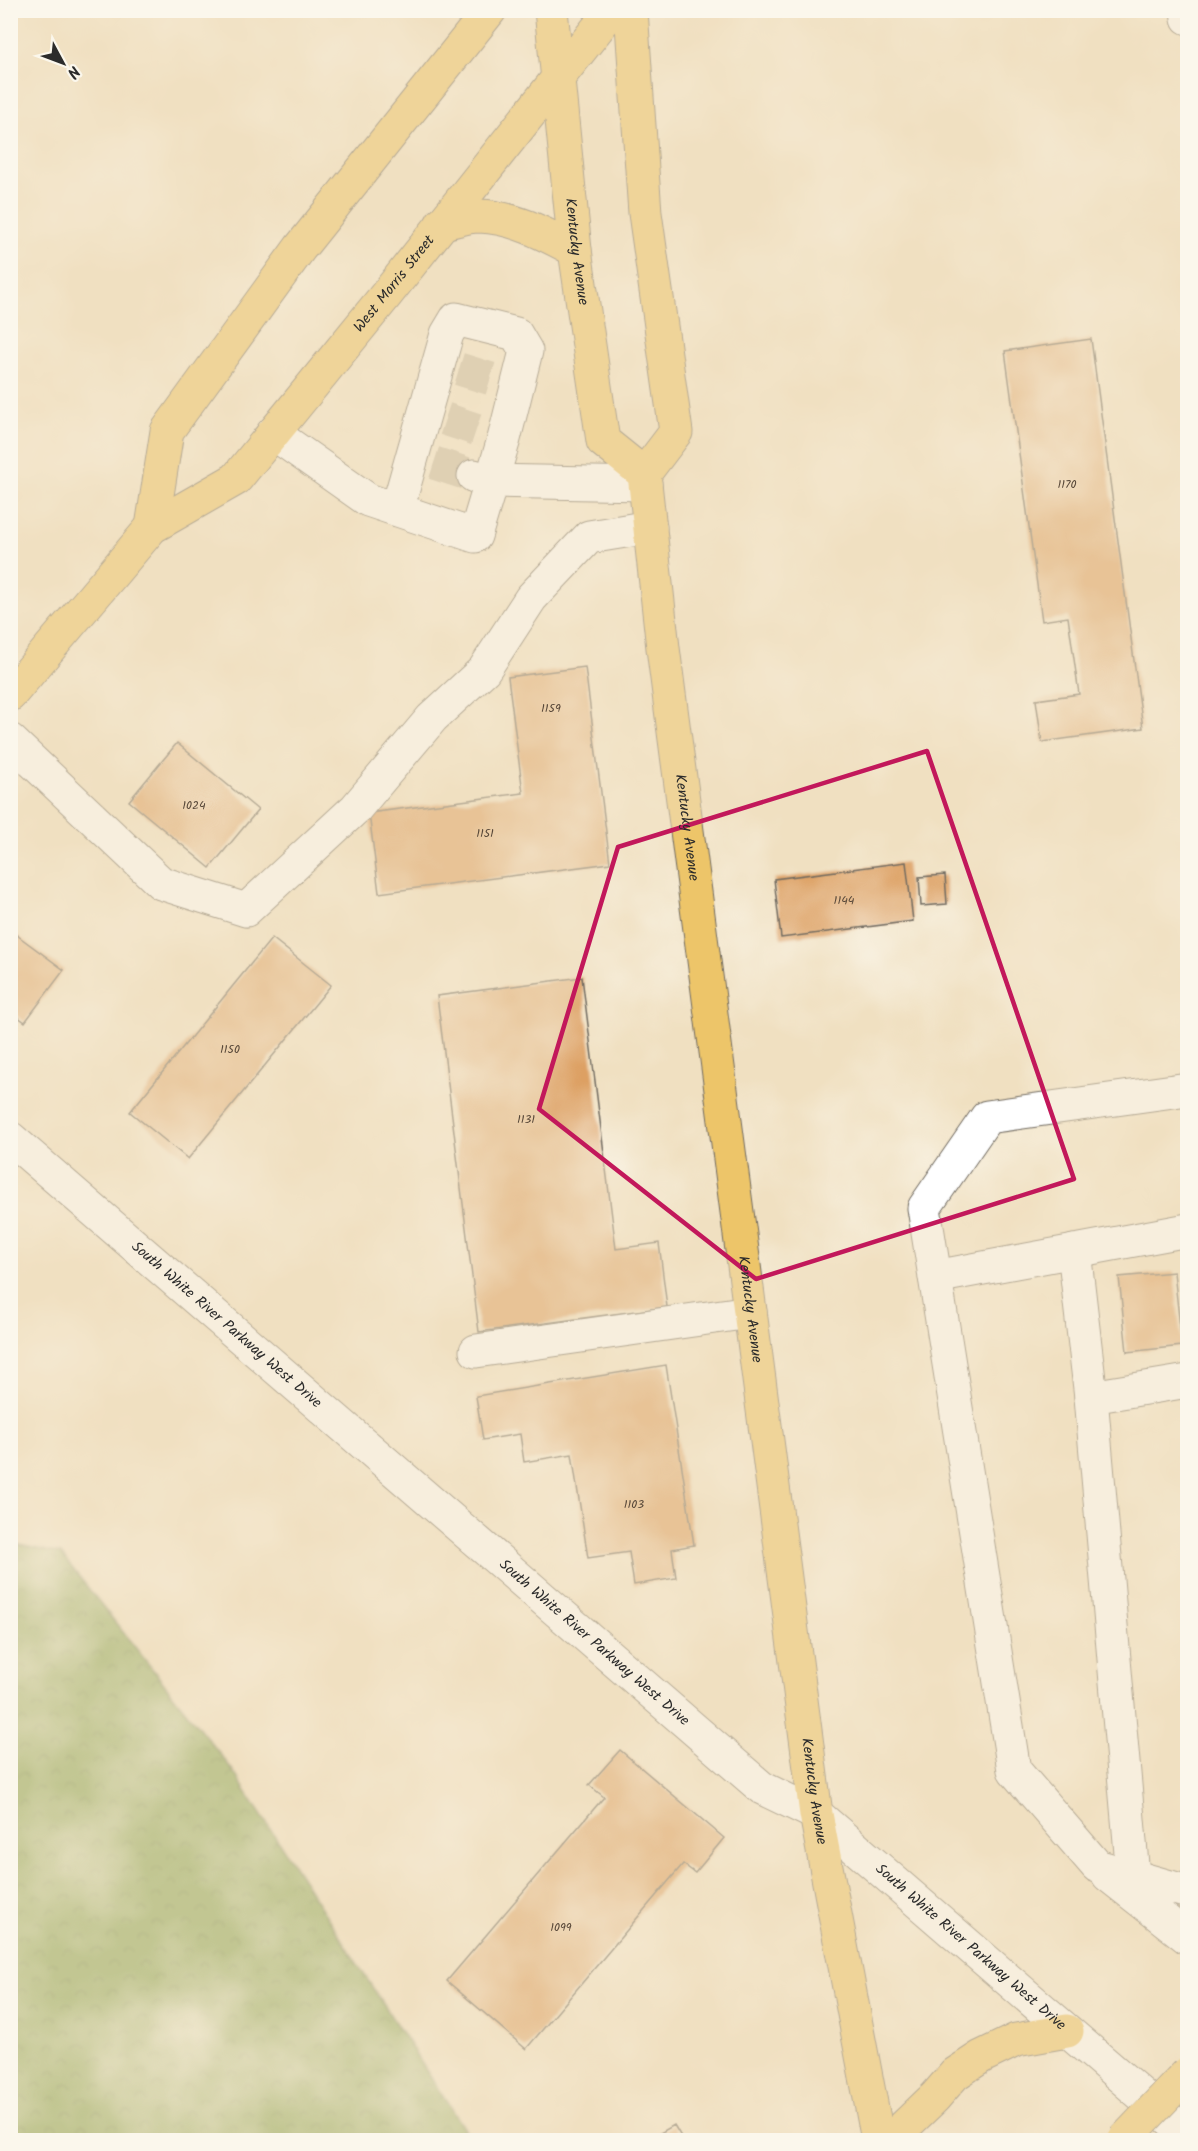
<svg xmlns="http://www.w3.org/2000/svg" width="1198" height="2151" font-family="Kalam,sans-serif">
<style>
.forest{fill:url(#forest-crowns);stroke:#5a6942;stroke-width:1.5}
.building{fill:#dda063}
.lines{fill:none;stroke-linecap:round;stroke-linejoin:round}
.minor-tunnel{stroke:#c9bca3;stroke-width:33;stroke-dasharray:33 16;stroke-linecap:butt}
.minor-casing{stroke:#706a60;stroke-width:35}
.major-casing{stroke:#706a60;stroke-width:35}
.minor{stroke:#fff;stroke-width:33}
.major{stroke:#edc569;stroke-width:33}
.highway-bridge-casing{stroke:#706a60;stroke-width:35;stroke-linecap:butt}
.highway-bridge{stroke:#edc569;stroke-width:33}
.marked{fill:none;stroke:#c2185b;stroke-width:4.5;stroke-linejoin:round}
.labels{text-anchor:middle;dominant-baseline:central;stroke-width:4.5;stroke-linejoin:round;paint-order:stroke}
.number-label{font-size:12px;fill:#584839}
.street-label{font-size:15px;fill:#2b2b2b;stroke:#fbf7ec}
</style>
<defs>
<pattern id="forest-crowns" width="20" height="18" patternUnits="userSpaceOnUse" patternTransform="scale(1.5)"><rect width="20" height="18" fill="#8aa75a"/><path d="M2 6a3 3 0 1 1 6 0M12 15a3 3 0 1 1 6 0" fill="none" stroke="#71884b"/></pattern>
</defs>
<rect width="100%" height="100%" fill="#fbf7ec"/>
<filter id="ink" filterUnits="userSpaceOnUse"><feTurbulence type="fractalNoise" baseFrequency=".0167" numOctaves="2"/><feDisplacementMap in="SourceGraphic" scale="12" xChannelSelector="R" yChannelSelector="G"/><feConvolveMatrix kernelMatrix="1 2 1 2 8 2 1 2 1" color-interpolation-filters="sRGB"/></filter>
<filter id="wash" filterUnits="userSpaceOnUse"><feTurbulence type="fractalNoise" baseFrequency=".008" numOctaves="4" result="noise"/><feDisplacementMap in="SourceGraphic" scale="24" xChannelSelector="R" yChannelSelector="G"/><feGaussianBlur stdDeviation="1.35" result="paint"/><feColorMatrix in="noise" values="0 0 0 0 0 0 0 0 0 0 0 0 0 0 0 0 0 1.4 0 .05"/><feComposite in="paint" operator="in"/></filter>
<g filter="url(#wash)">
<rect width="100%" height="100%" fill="#f0e0c1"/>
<path class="forest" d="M11,1543L61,1554L231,1768L471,2140H11Z"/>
<g id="blocks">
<path class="building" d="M1091,339L1143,728L1042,742L1036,700L1079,694L1068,617L1042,621L1005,351Z
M585,667L610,863L379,893L369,813L523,793L508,677Z
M177,743L258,810L210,868L129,801Z
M906,862L913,921L781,938L774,879Z
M945,875L947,904L921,906L919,877Z
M10,930L64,970L25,1022L10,1011Z
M272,938L331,985L188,1159L130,1112Z
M582,977L616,1249L659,1243L667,1307L479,1332L437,996Z
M1174,1272L1182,1346L1127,1352L1119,1277Z
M666,1365L694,1545L672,1549L676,1578L634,1585L629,1552L588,1558L572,1454L524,1462L520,1434L483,1440L476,1396Z
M620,1750L724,1838L695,1873L683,1864L526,2049L447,1981L604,1797L589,1785Z
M674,2125L683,2140H648Z"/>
</g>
</g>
<g filter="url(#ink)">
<use href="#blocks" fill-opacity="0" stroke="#706a60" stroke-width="1.5"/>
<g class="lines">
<path class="minor-tunnel" d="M459,369L498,381
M445,419L484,432
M434,463L474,476"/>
<defs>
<g id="minor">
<path d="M1187,10L1188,18"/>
<path d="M273,433L368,500L475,536L504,439L526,351L516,334L456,319L447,334L397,510"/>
<path d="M474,476L491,481L645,484"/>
<path d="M10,740L161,883L246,910L356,808L432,718L484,670L531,598L589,537L650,527"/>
<path d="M1188,1089L987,1117L924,1208L1014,1770L1097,1866L1188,1892"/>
<path id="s1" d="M10,1138L762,1788L816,1814L1188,2135"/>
<path d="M1074,1251L1091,1397L1188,1381"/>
<path d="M935,1277L1188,1230"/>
<path d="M476,1351L750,1312"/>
<path d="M1091,1397L1133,1876"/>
<path d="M1108,1875L1188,1938"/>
</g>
<g id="major">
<path id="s2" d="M551,10L575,250L603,441L644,474L663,648L816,1814L878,2140"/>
<path d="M631,10L645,213L676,432L644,474"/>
<path d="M442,223C454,221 467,216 479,216C514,217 545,234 575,250"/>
<path d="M152,527L167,431L300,248L490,10"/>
<path id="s3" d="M10,695L152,527L236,479L386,295L612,10"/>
<path d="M890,2140L935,2097L955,2074L981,2057L1016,2040L1067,2031"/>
</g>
</defs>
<use href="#minor" class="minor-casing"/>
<use href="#major" class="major-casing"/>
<use href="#minor" class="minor"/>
<use href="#major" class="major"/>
<defs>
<path id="highway-bridge" d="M1124,2140L1188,2073"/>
</defs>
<use href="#highway-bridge" class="highway-bridge-casing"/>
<use href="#highway-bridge" class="highway-bridge"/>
</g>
</g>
<path d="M0 0H1198V2151H0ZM927,751L1074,1179L756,1279L539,1109L618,847Z" fill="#f0e0c1" fill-opacity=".55" fill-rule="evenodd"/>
<path class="marked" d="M927,751L1074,1179L756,1279L539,1109L618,847Z"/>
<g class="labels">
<g class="number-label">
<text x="1067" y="484">1170</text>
<text x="551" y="708">1159</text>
<text x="194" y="805">1024</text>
<text x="485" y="833">1151</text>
<text x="844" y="900">1144</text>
<text x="230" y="1049">1150</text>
<text x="526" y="1119">1131</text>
<text x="634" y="1504">1103</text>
<text x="561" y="1927">1099</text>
</g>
<g class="street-label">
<text stroke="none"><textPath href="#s2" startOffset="243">Kentucky Avenue</textPath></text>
<text stroke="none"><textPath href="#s3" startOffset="568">West Morris Street</textPath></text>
<text stroke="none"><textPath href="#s2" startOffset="843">Kentucky Avenue</textPath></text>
<text stroke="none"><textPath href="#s2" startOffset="1329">Kentucky Avenue</textPath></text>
<text stroke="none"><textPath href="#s1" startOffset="286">South White River Parkway West Drive</textPath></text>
<text stroke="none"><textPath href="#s1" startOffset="772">South White River Parkway West Drive</textPath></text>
<text stroke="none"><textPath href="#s2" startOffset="1815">Kentucky Avenue</textPath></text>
<text stroke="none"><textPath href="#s1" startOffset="1258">South White River Parkway West Drive</textPath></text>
</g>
</g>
<rect width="1198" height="2151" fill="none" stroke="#fbf7ec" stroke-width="36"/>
<g transform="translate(63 63) rotate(131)" stroke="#fbf7ec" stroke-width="4.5" paint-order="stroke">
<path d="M0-4.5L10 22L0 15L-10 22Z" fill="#2b2b2b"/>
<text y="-9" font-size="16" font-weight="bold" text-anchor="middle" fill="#2b2b2b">N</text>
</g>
</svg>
